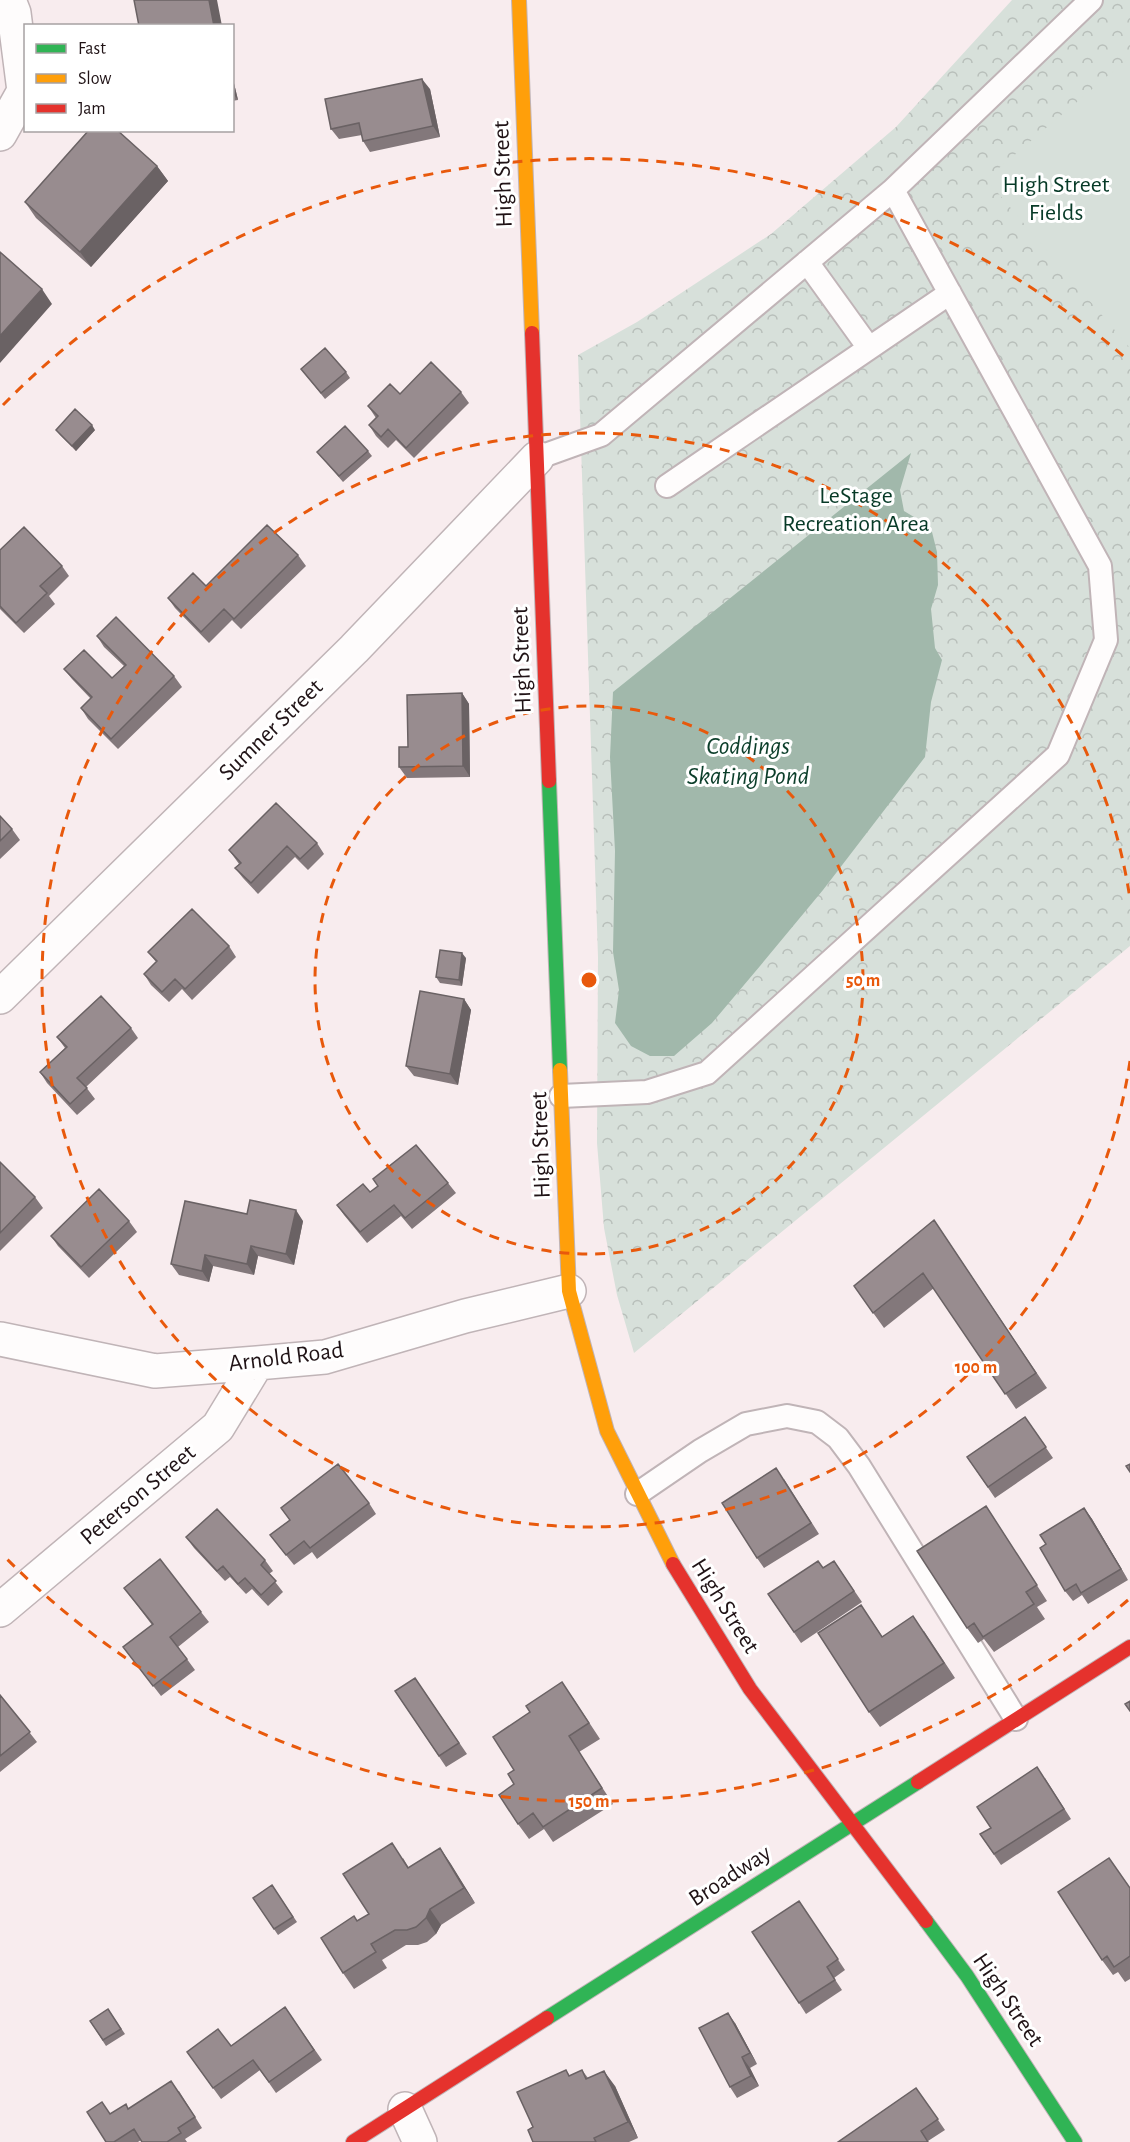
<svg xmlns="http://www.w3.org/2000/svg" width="1130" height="2142" font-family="'Alegreya Sans',sans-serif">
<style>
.park{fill:url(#park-crowns)}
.pitch{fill:#d7e0da}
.water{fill:#a1b8ab}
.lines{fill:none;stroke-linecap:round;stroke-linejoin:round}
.lane-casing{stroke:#c0b4b7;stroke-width:26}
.street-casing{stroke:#c0b4b7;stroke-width:36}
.fast-casing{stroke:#c0b4b7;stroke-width:16}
.slow-casing{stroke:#c0b4b7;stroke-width:16}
.jam-casing{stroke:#c0b4b7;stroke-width:16}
.lane{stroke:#fefcfc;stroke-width:22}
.street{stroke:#fefcfc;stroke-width:33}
.fast{stroke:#30b455;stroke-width:14}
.slow{stroke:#ff9f0a;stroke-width:14}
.jam{stroke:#e5322d;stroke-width:14}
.wall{fill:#83787b}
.shaded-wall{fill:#6a6264}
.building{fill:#988c8f;stroke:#6a6264;stroke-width:1.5}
.ring{fill:none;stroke:#e8590c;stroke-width:3;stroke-dasharray:10 8}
.labels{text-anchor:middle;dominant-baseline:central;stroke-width:6;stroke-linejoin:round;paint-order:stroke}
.street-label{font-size:24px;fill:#201316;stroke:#fff}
.park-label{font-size:24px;fill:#073a27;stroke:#fff}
.water-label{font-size:26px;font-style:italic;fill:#0b3e2a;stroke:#fff}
.centre{fill:#e8590c;stroke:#fff;stroke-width:3}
.ring-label{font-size:18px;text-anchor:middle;font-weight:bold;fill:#e8590c;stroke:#fff;stroke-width:6;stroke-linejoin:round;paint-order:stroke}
</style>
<defs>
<pattern id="park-crowns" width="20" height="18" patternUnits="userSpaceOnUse" patternTransform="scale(1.5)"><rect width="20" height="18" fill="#d7e0da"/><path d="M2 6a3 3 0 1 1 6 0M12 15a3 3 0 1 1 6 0" fill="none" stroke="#b8bfba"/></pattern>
</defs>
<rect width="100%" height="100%" fill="#f8ecee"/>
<path class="park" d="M1012,0H1130V946L634,1353L617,1295L604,1228L597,1143L598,957L578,355L637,322L771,234L896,127Z"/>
<path class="pitch" d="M1130,57V348L986,179Z"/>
<path class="water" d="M911,453L900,490L904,511L919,520L932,532L937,552L938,585L931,609L935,648L942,660L931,702L925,757L823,890L760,966L712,1023L674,1056H650L631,1046L615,1023L619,990L613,952L615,851L610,757L613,692Z"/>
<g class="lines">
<defs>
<path id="lane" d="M807,262L869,348
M537,458L601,435L893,190L1091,0
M667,486L950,293
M561,1096L647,1092L707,1073L1058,755L1106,640L1100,566L893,190
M637,1494L700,1451L746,1424L787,1416L817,1422L838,1438L859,1466L1016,1719"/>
<path id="street" d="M0,134L24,91L14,13L9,0
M0,997L354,649L537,458
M0,1339L155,1371L257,1363L325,1357L465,1316L569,1291
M0,1610L218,1427L257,1363
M405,2109L420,2142"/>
<path id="fast" d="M549,781L560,1070
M926,1921L967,1976L1075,2142
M547,2018L918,1782"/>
<path id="slow" d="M519,0L532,333
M560,1070L569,1291L607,1431L673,1564"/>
<path id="jam" d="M532,333L549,781
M673,1564L750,1689L926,1921
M918,1782L1130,1647
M353,2142L547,2018"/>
</defs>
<use href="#lane" class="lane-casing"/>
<use href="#street" class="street-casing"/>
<use href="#fast" class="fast-casing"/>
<use href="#slow" class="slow-casing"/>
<use href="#jam" class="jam-casing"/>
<use href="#lane" class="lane"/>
<use href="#street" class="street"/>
<use href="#fast" class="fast"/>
<use href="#slow" class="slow"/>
<use href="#jam" class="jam"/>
</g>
<path class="wall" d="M232,75L238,100L232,101Z
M430,89L440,137L370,152L363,141L362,135L339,139L331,129Z
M157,166L168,181L91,267L36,218L25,202Z
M301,369L346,372L350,378L325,399Z
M461,392L469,403L414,458L396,440L388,448L376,436L369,425L376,418L368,406L400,394Z
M56,430H95L76,451L60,435Z
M368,451L372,456L343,482L317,452Z
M0,550L62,566L69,576L49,596L55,604L24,633L0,609Z
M298,555L306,566L241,629L232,620L209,643L175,608L168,598Z
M97,636L174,676L182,687L118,749L88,719L81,708L91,699L72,679L64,669L112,678L124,666L104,647Z
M462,693L469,704L470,777L407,778L399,767L408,747Z
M0,816L12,829L20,840L0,859Z
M317,843L324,854L308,870L295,857L258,894L243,878L235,868L239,864L229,850Z
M229,946L236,957L192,1000L182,989L169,1002L151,985L144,974L156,962L148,952Z
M466,958L462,986L440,983L436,977Z
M464,999L471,1010L458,1085L414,1076L406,1066Z
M131,1028L138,1038L86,1087L95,1099L77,1115L47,1083L40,1072L65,1048L57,1037Z
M0,1162L35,1197L43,1208L0,1251Z
M448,1183L456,1193L412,1229L401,1216L367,1243L344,1215L337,1205L370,1192Z
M247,1214L303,1221L294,1265L258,1256L254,1275L213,1266L209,1282L179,1275L171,1264Z
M934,1220L1047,1388L1016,1409L934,1288L884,1328L854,1286Z
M129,1221L137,1232L89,1278L58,1246L51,1236Z
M1025,1417L1053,1458L995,1498L967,1457Z
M784,1479L819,1534L764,1568L757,1558Z
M369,1503L376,1514L317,1559L312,1552L294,1565L270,1535L290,1520Z
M986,1506L1047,1601L1037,1607L1045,1619L994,1652L984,1639L978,1643L967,1628Z
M1084,1508L1092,1519L1128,1580L1088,1604L1082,1595L1073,1601L1065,1591L1046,1544Z
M186,1537L265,1560L273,1571L269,1574L283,1592L268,1606L252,1589L246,1594L230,1577L225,1581L194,1548Z
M834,1561L862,1602L801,1643L768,1594L823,1568Z
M124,1588L201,1612L209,1622L178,1647L195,1670L161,1696L123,1647L152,1625Z
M872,1621L882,1636L924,1631L955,1678L880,1727L869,1712Z
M415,1678L467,1754L446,1767L395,1691Z
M0,1695L37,1742L0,1772Z
M573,1698L600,1739L579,1752L613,1804L553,1842L544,1829L529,1839L518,1824L514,1784V1770L530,1712Z
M1045,1778L1071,1819L1001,1865L980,1834L991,1828Z
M440,1848L475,1903L441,1925L436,1934L427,1942L418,1945H406L382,1960L387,1968L354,1989L343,1973L358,1921L369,1914L403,1858L409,1868Z
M272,1885L297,1922L278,1935L253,1898Z
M1130,1888V1979L1125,1982L1118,1972L1113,1975L1102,1960Z
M799,1901L845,1970L834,1978L842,1990L806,2014L799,2003Z
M285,2007L322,2060L276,2093L260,2070L221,2099L187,2052L231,2046Z
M108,2009L125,2034L106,2046L90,2021Z
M735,2023L757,2064L750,2068L759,2086L737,2098L730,2087Z
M566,2070L570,2076L582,2070L588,2078L615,2086L638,2138L629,2142H533V2127Z
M916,2088L945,2130L928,2141L838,2142Z
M179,2091L202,2128L185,2139L187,2142H142L141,2140L138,2142H106L110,2114L129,2108Z"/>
<path class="shaded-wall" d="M209,0H217L222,26H214Z
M232,75L238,100L232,92Z
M422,79L430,89L440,137L433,126Z
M157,166L168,181L91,267L80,252Z
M42,289L52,304L0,363V336Z
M92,425L95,430L76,451L72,446Z
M462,693L469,704L470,777L463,766Z
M462,953L466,958L462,986L459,980Z
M464,999L471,1010L458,1085L450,1074Z
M296,1210L303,1221L294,1265L286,1254Z
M251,1246L258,1256L254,1275L247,1264Z
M205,1255L213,1266L209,1282L202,1271Z
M1084,1508L1092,1519L1128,1580L1121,1569Z
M440,1848L451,1864L475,1903L464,1888Z
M430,1909L441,1925L436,1934L426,1918Z
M728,2013L735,2023L757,2064L750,2053Z
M742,2057L750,2068L759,2086L751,2076Z
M604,2071L615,2086L638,2138L628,2122Z"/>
<path class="building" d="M134,0H209L214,26H139Z
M422,79L433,126L363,141L359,123L331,129L325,99Z
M89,130H117L157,166L80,252L25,202Z
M0,252L42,289L0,336Z
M325,348L346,372L321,393L301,369Z
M431,362L461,392L406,448L388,429L381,437L369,425L378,416L368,406L390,384L400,394Z
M75,409L92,425L72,446L56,430Z
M345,426L368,451L339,476L317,452Z
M267,525L298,555L234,619L224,609L201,632L168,598L193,573L206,586Z
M24,527L62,566L40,586L47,593L16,623L0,606V550Z
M116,617L174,676L111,739L81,708L92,697L64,669L84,650L112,678L126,665L97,636Z
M462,693L463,766L399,767V747H408L407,695Z
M276,803L317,843L300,859L287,846L251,883L235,868L241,863L229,850Z
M0,816L12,829L0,841Z
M192,909L229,946L185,989L175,979L162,992L144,974L157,961L148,952Z
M440,950L462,953L459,980L436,977Z
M420,991L464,999L450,1074L406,1066Z
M101,996L131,1028L77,1078L87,1088L70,1104L40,1072L67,1047L57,1037Z
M416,1145L448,1183L405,1218L394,1205L360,1232L337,1205L363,1184L370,1192L378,1186L373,1179Z
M0,1162L35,1197L0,1233Z
M99,1189L129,1221L81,1267L51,1236Z
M250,1200L296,1210L286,1254L251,1246L247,1264L205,1255L202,1271L171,1264L185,1201L247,1214Z
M934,1220L1036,1373L1005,1394L923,1273L873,1313L854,1286Z
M1025,1417L1046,1447L988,1487L967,1457Z
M338,1464L369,1503L310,1548L304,1541L286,1555L270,1535L290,1520L281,1508Z
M1130,1464V1472L1126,1466Z
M776,1468L811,1523L757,1558L722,1503Z
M986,1506L1037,1585L1026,1592L1034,1604L983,1637L974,1623L967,1628L917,1551Z
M1084,1508L1121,1569L1081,1593L1076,1584L1065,1591L1040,1548L1046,1544L1040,1535Z
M217,1509L265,1560L261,1565L276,1581L261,1595L245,1578L238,1584L223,1566L217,1571L186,1537Z
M160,1559L201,1612L170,1637L187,1659L153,1686L123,1647L153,1624L124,1588Z
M818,1561L823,1568L834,1561L854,1591L794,1632L768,1594Z
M861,1605L882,1637L913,1616L944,1663L869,1712L818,1633Z
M415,1678L459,1743L439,1756L395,1691Z
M562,1682L589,1723L569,1736L602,1788L543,1827L533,1813L518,1824L499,1795L514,1784L508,1774L514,1770L493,1737L530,1712L526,1706Z
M0,1695L30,1732L0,1756Z
M1130,1701V1711L1125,1704Z
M1037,1767L1064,1809L994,1854L980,1834L991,1828L977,1807Z
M392,1843L408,1868L440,1848L464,1888L430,1909L426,1918L416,1927L407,1930H395L371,1944L376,1952L343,1973L321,1938L354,1916L357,1921L369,1914L343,1874Z
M1109,1858L1130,1888V1956L1114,1967L1107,1956L1102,1960L1058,1892Z
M272,1885L293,1917L274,1929L253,1898Z
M799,1901L838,1959L827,1967L835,1980L799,2003L752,1932Z
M285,2007L314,2050L269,2082L253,2060L213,2088L187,2052L218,2029L231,2046Z
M108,2009L121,2029L103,2040L90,2021Z
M728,2013L750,2053L742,2057L751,2076L730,2087L699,2028Z
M566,2070L569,2076L582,2070L586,2079L604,2071L628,2122L594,2138L596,2142H533L528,2130L533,2127L517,2092Z
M171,2081L195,2117L178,2128L181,2133L167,2142H142L134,2129L114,2142H106L87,2112L102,2102L110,2114L126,2104L128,2109Z
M916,2088L938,2119L921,2131L928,2142H838Z"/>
<g class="ring">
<circle cx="589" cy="980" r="274"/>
<path d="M1130 1061A547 547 0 1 1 1130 899"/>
<path d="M1128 1600A821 821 0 0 1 3 1555M3 405A821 821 0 0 1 1128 360"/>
</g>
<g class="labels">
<g class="street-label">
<text transform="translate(503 174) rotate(-92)">High Street</text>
<text transform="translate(522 660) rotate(-92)">High Street</text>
<text transform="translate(271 730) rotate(-44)">Sumner Street</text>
<text transform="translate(541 1145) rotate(-92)">High Street</text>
<text transform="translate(286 1357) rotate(-7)">Arnold Road</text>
<text transform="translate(138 1495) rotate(-40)">Peterson Street</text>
<text transform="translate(725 1606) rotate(58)">High Street</text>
<text transform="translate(730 1876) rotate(-33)">Broadway</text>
<text transform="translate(1008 2000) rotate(56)">High Street</text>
</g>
<g class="park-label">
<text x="1056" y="185">High Street<tspan x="1056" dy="28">Fields</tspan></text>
<text x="856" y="496">LeStage<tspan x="856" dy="28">Recreation Area</tspan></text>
</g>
<g class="water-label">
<text x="748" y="746">Coddings<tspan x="748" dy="30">Skating Pond</tspan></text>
</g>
</g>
<circle cx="589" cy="980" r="9" class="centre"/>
<g class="ring-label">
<text x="863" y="986">50 m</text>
<text x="976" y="1373">100 m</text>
<text x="589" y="1807">150 m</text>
</g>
<rect x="24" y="24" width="210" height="108" fill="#ffffff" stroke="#a6a1a2" stroke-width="1.5"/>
<rect x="36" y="44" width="30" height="9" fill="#30b455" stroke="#a6a1a2" stroke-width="1.5"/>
<text x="78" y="54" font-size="18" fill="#201316">Fast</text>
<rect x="36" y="74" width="30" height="9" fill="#ff9f0a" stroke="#a6a1a2" stroke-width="1.5"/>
<text x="78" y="84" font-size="18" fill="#201316">Slow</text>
<rect x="36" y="104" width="30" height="9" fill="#e5322d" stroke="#a6a1a2" stroke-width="1.5"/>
<text x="78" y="114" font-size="18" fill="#201316">Jam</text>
</svg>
